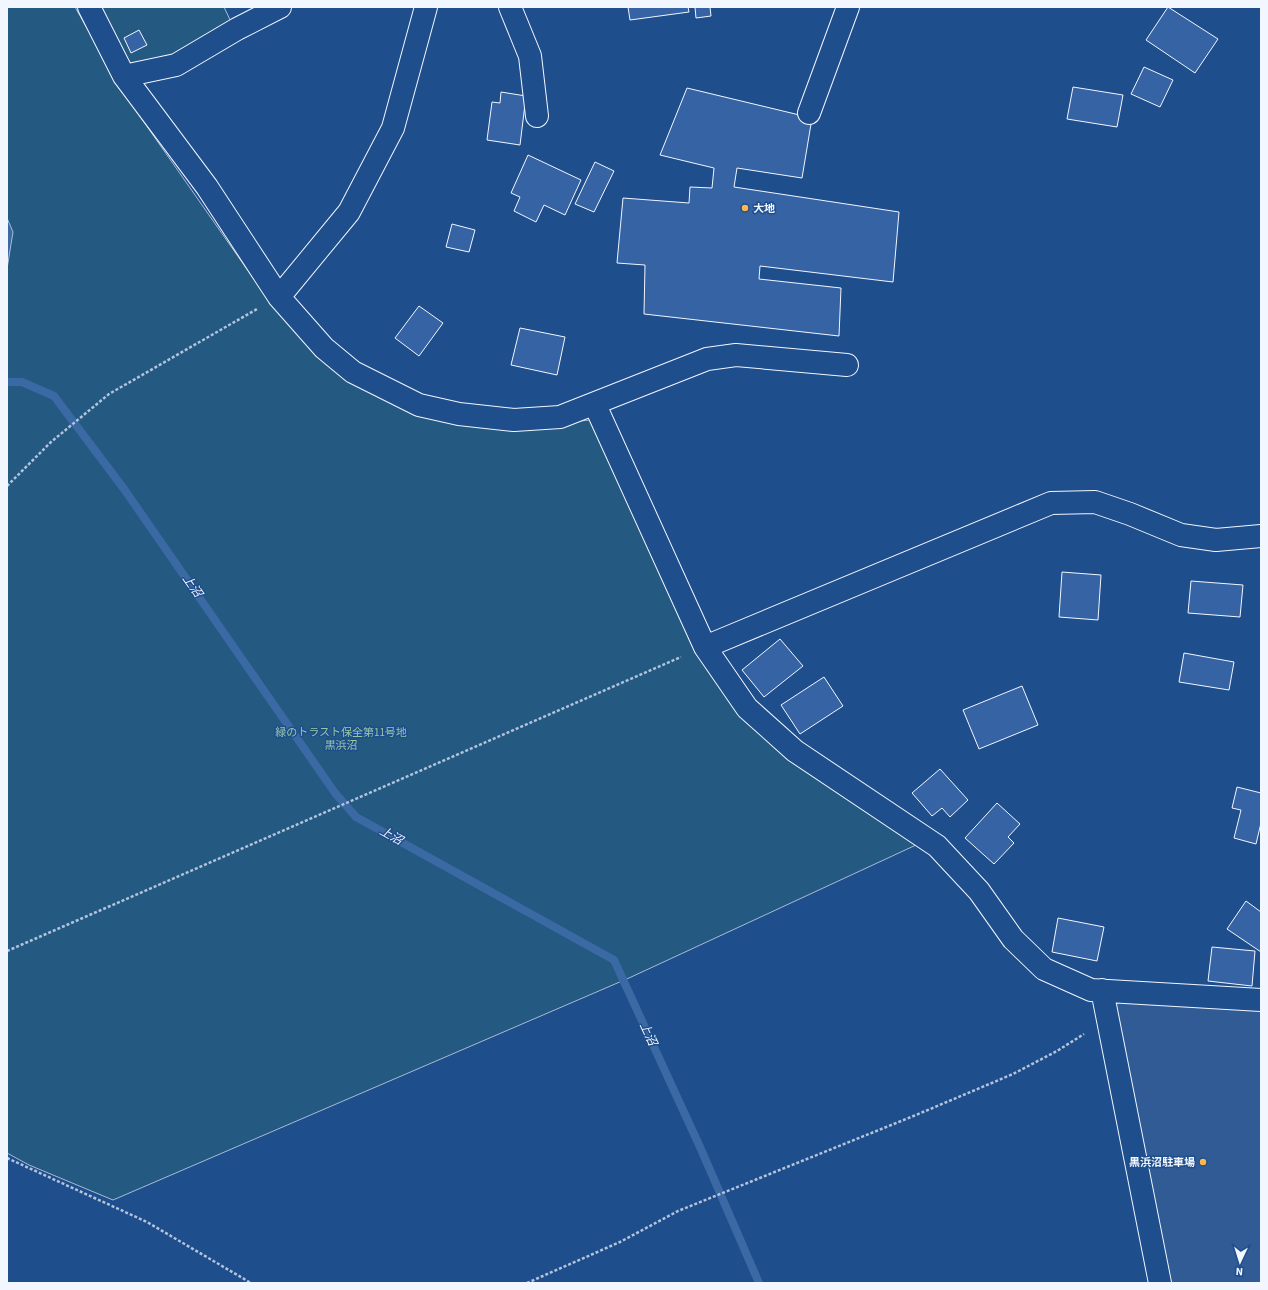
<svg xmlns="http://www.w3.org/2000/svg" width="1268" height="1290" font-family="'Source Sans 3','Noto Sans JP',sans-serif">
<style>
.green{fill:#245a82;stroke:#a8bbd7}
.parking{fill:#305b95;stroke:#a8bbd7}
.water{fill:#3b69a3;stroke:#a8bbd7}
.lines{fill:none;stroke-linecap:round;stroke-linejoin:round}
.stream{stroke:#3b69a3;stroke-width:8}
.building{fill:#3563a3;stroke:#f2f6ff}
.street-casing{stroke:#f2f6ff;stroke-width:24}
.path{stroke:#b3c4dc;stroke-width:2.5;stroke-dasharray:3 2;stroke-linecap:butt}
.street{stroke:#1f4e8c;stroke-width:22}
.poi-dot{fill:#ffb74d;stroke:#1f4e8c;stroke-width:1.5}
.labels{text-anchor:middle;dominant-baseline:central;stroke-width:3;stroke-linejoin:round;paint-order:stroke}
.poi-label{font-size:11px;font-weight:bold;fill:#f2f6ff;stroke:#1f4e8c;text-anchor:start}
.park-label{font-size:11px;fill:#97c8a6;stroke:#1f4e8c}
.water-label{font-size:12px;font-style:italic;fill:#f2f6ff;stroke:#1f4e8c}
</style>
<rect width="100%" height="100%" fill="#1f4e8c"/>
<path class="green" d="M7,7H75L125,95L265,295L383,398L551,424L590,420L701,657L916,845L629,978L113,1200L29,1165L7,1153Z
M95,7H224L232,24L171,59L132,67L127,63Z"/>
<path class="parking" d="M1122,996L1261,1005V1283H1170L1113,1006Z"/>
<path class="water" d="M7,218L13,232L7,269Z"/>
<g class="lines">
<path class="stream" d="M7,382H22L54,396L124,489L335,793L356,817L614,960L700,1147L759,1283"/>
</g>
<path class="building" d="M628,7H688L689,12L630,20Z
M695,7H710L711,16L696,18Z
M1168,7L1218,39L1195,73L1146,40Z
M139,30L147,45L131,53L124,38Z
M1144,67L1173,80L1160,107L1131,94Z
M1073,87L1123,95L1117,127L1067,119Z
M687,88L812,118L802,178L737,168L734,187L899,212L893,282L760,266L759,279L841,288L839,336L644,314L645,265L617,263L623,198L689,203L690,187L712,188L714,168L660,155Z
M501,92L526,96L520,145L487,140L492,102L500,103Z
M528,155L581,180L565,215L544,205L536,222L514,211L520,197L511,193Z
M595,162L614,171L594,212L575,204Z
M452,224L475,230L469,252L446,247Z
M419,306L443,323L419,356L395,338Z
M520,328L565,337L557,375L511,365Z
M1062,572L1101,575L1098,620L1059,617Z
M1191,581L1243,585L1240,617L1188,613Z
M780,639L803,666L764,697L742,670Z
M1184,653L1234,662L1229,690L1179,682Z
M824,677L843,706L800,734L781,705Z
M1022,686L1038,725L979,749L963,710Z
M940,769L968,800L950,817L942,808L932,816L912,793Z
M1237,787L1261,793V823L1256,844L1234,838L1241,810L1232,808Z
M997,803L1020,824L1008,837L1014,843L994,864L965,838Z
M1246,901L1261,912V952L1227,929Z
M1058,918L1104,927L1097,961L1052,952Z
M1212,947L1255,951L1252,986L1208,981Z"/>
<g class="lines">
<defs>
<path id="street" d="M89,7L124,76L207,187L279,297L324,348L353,372L419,405L459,414L514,420L560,417L707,359L736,355L847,365
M510,7L530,56L537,116
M124,76L176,65L237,29L280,7
M809,113L848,7
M279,297L349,212L393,128L426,7
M595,405L705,647L747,708L795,751L937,846L979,891L1013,939L1044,969L1091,990L1261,1000
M705,647L1051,503L1095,502L1130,514L1181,535L1216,540L1261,536
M1102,990L1160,1283"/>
</defs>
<use href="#street" class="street-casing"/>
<path class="path" d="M7,486L51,442L109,394L257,309
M7,951L681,657
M7,1158L147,1222L251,1283
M527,1283L620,1242L678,1211L916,1115L1013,1074L1057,1051L1084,1034"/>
<use href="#street" class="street"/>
</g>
<g class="poi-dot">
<circle cx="745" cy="208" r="4"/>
<circle cx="1203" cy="1162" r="4"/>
</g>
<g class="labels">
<g class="poi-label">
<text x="753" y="208">大地</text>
<text x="1195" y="1162" text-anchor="end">黒浜沼駐車場</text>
</g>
<g class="park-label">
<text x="341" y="732">緑のトラスト保全第11号地<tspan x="341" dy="13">黒浜沼</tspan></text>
</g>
<g class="water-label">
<text transform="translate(192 586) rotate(55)">上沼</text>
<text transform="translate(391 836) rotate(29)">上沼</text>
<text transform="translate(648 1034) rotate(65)">上沼</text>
</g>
</g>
<rect width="1268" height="1290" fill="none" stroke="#f2f6ff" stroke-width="16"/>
<g transform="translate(1240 1262) rotate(184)" stroke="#1f4e8c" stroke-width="3" paint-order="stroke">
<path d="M0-3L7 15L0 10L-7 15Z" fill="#f2f6ff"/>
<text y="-6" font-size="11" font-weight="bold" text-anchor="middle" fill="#f2f6ff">N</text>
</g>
</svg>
